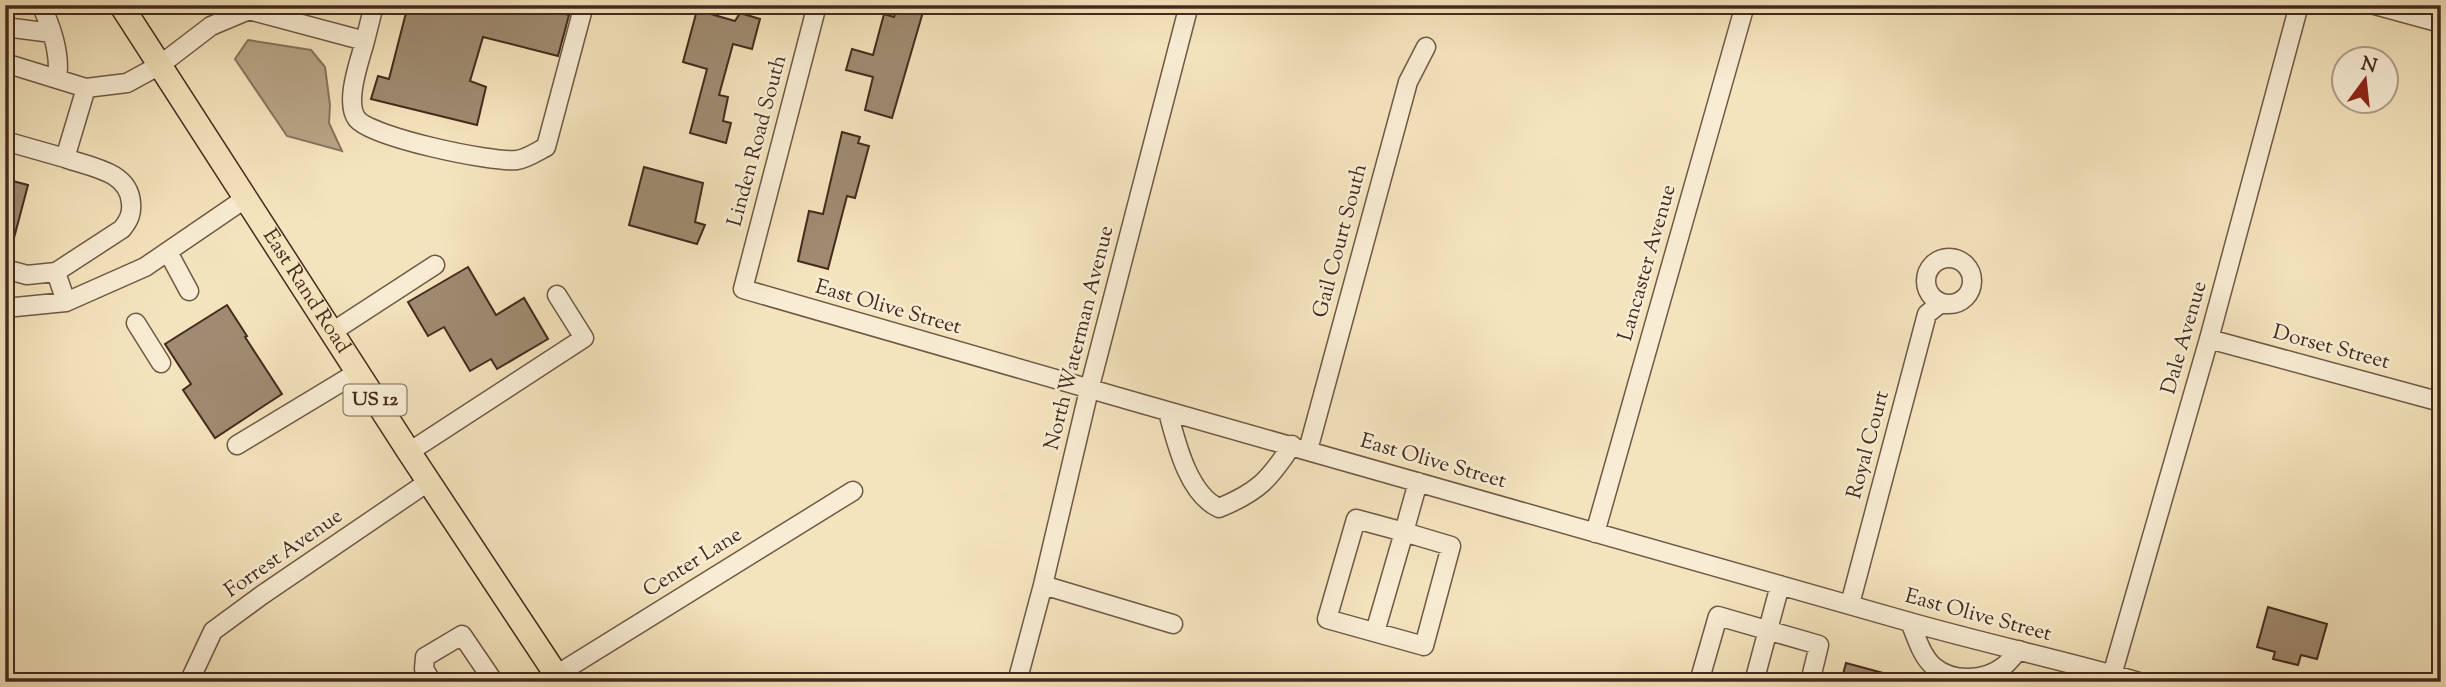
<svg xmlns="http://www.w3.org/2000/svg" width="2446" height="687" font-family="'Sorts Mill Goudy',serif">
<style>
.water{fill:#b8a587;stroke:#89745d;stroke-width:2}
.building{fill:#9f8b71;stroke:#432a1e;stroke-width:2}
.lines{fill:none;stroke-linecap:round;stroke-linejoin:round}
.minor-casing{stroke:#6f5846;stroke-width:21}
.major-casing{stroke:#432a1e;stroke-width:26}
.minor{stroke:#f8edd4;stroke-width:18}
.major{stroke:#f4e4bd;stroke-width:23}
.labels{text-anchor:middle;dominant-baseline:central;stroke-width:5;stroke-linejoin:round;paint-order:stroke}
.shield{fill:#f8edd4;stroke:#796455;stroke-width:2}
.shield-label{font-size:19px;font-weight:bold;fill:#432a1e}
.street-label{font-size:21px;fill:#432a1e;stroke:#f8edd4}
</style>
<rect width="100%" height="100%" fill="#f4e4bd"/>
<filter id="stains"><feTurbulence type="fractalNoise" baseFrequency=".00286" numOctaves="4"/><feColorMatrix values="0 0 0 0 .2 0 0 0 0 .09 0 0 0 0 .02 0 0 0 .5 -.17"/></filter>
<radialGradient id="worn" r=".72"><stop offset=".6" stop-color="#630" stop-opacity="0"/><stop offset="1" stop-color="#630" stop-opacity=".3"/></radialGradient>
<path class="water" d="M248,40L311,50L325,67L330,105L329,123L342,151L287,136L235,59Z"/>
<path class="building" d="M408,5H534L569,15L558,56L483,37L470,81L486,87L477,125L371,99L378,76L389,79Z
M898,5H925L892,118L865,110L873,77L846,70L852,49L873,55L884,14L894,17Z
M697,10L735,21L740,13L760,19L752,49L733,44L719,95L728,97L723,121L731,123L726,143L690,133L707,69L683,62Z
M842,132L860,137L858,143L869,146L855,198L847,196L828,269L798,261L809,211L823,214Z
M644,167L703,183L695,222L705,225L697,244L629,225Z
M5,179L28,185L10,253H5Z
M468,267L496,315L524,298L548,339L497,369L491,359L470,371L444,327L428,336L408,302Z
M227,305L247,336L245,337L282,394L215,438L183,390L191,384L165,344Z
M2268,607L2327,624L2317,659L2301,655L2298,665L2273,659L2275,652L2257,647Z
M1846,663L1898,677L1897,682H1841Z"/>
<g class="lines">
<defs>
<path id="minor" d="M41,5C52,28 61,54 57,79
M817,5L743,289C1130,402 1519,510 1906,621C1983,643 2062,660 2139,682
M2375,5L2441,23
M5,27L52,33
M365,41C360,60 344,102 357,119C371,137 492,163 517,160C526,159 538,151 546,147L584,5
M5,63L86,88L127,83L160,65L211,26L249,10L365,41L374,5
M5,141L65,158
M168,252L189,291
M1926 281a23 23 0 1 1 46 0a23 23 0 1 1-46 0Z
M5,269L27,275L56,272L66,302
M56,272L122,229C129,220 132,214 131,203C129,171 90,167 65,158L86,88
M5,308L66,302L145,267L246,198
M136,323L161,363
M332,332L435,265
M2209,339L2441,402
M1168,412C1176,442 1188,494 1219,508C1258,492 1269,480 1292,445
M237,445L358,372
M1308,450L1408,82L1426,47
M409,452L584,338L557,295
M1595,533L1745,5
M1043,585L1173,624
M1850,604L1927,314L1941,303
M1910,622C1916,636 1921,655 1933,666C1953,683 1985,681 2004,666C2010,661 2014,655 2019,650
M1375,632L1404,532L1451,546L1424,646L1327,619L1356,519L1404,532L1418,482
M189,682L213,631L262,595L428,482
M432,682L424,669L425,657L462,635L494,682
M545,682L853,491
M1017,682L1043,585L1089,390L1189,5
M1699,682L1718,616L1819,645L1810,682
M1754,682L1780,585
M2110,682L2209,339L2299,5"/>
<g id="major">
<path id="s1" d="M121,5L409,452L561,682"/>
</g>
</defs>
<use href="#minor" class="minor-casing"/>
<use href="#major" class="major-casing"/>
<use href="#minor" class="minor"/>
<use href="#major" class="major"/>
</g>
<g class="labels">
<rect class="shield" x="343.5" y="384.5" width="63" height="31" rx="5"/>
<g class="shield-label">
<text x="375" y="400">US 12</text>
</g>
<g class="street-label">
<text transform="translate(758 141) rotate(-75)">Linden Road South</text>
<text transform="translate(1341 241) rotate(-75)">Gail Court South</text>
<text transform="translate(1648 263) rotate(-74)">Lancaster Avenue</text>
<text stroke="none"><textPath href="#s1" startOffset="341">East Rand Road</textPath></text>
<text transform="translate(888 308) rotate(16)">East Olive Street</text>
<text transform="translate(1080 338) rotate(-76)">North Waterman Avenue</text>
<text transform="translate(2185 338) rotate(-74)">Dale Avenue</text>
<text transform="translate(2331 348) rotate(15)">Dorset Street</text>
<text transform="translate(1869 445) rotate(-75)">Royal Court</text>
<text transform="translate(1433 462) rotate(16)">East Olive Street</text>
<text transform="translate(284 554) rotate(-35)">Forrest Avenue</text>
<text transform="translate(693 563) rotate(-32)">Center Lane</text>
<text transform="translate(1978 616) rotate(15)">East Olive Street</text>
</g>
</g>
<rect width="2446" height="687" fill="none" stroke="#f4e4bd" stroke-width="28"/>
<rect x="7" y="7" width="2432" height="673" fill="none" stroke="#432a1e" stroke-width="3.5"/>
<rect x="14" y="14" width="2418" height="659" fill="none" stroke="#432a1e" stroke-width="2"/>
<g transform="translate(2365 80) rotate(15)"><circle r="33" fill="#f8edd4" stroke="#b09f8b" stroke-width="2"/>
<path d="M0-5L12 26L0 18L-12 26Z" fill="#8f2418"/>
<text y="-10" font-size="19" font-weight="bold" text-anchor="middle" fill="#432a1e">N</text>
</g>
<rect width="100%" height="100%" filter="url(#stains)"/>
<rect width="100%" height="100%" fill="url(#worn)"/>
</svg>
